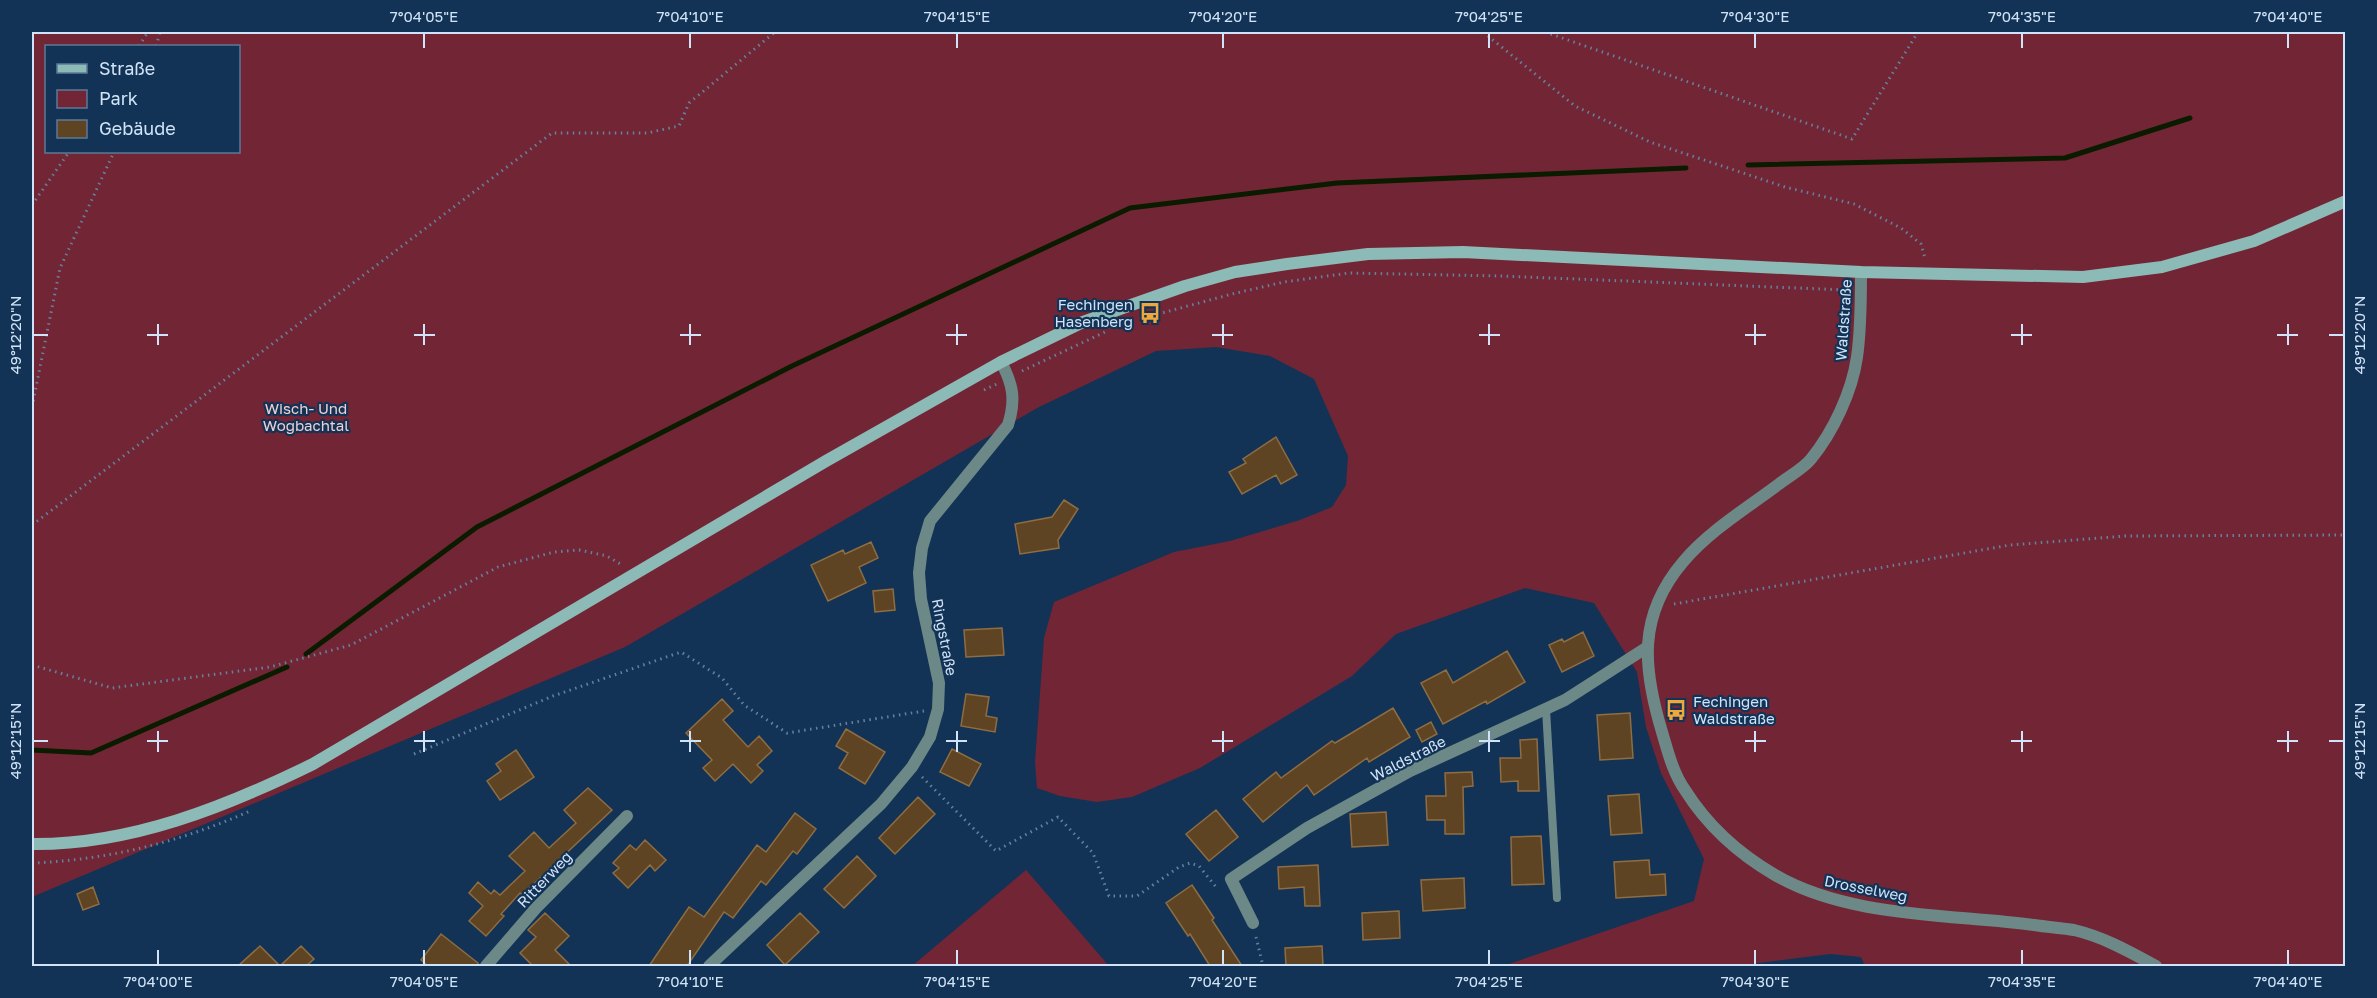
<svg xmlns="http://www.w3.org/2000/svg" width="2377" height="998" font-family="'Golos Text',sans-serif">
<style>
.green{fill:#722635;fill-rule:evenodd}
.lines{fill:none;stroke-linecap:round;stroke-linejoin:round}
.stream{stroke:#0b1b00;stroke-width:5}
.building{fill:#5e4422;stroke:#8f6d43;stroke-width:1.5}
.path{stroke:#66819d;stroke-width:3;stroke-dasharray:1.5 4.5;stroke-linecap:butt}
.lane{stroke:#6c8987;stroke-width:8}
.street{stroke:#6c8987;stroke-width:12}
.secondary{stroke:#8cbab7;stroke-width:12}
.ticks{fill:none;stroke:#d0e3f8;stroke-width:2}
.labels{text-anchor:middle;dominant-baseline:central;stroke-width:4.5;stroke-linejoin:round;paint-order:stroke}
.poi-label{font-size:15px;fill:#d0e3f8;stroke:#123355;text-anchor:end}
.street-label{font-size:15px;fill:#d0e3f8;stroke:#123355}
.park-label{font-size:15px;fill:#f0cfd3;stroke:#123355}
.neatline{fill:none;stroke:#d0e3f8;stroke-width:2}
.ticks-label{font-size:15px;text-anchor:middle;fill:#d0e3f8}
</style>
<rect width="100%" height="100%" fill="#123355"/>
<path class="green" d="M32,32H2345V966H1865L1861,957L1830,954L1735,966H1503L1694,901L1704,859L1661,773L1646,727L1637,672L1594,603L1525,588L1396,634L1352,676L1200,768L1132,797L1097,802L1060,796L1037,788L1035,762L1044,638L1054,602L1174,552L1230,541L1300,520L1332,507L1346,485L1348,456L1314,379L1270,356L1216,347L1156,351L1039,407L625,647L32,897ZM46,46H238V152H46Z
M1026,870L1109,966H912Z"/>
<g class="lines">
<path class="stream" d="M1748,165L2065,158L2190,118
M306,654L477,527L792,366L1130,208L1337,183L1686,168
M32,750L91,753L287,667"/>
</g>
<path class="building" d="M1276,437L1297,475L1281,484L1276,475L1242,494L1229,472L1246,463L1243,459Z
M1064,500L1078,509L1058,540L1059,548L1020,554L1015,524L1052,517Z
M871,542L878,558L859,567L866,583L828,601L811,565L843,550L845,554Z
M893,589L895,610L875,612L873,591Z
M1002,628L1004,655L966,657L964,630Z
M1583,632L1594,656L1562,672L1549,645L1562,639L1564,642Z
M1507,651L1525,682L1487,704L1486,701L1443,724L1421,683L1446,670L1453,683Z
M966,694L989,697L986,716L997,718L995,732L961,726Z
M722,699L733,711L723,720L748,747L759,736L772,751L757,765L763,771L751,783L733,764L715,781L703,768L712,760L686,733Z
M1393,708L1410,737L1369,762L1367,758L1314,795L1307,785L1263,822L1243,799L1276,772L1281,778L1332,741L1335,743Z
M1630,713L1633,758L1600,760L1597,715Z
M1431,722L1437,734L1422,742L1416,730Z
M846,729L885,752L865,784L839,768L848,753L836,746Z
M1537,739L1539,791H1518V781L1501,782L1500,758H1521L1520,740Z
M952,749L981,764L969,786L940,772Z
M516,750L534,777L500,800L487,781L501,771L496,764Z
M1472,772L1473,786L1463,787L1464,834H1445V820H1427L1426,796H1446L1445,773Z
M588,788L612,810L522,895L520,893L501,914L504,916L486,936L469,921L483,906L469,893L478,882L491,894L494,890L500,895L525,871L509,856L534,832L549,848L576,823L564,810Z
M1639,794L1642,833L1611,835L1608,796Z
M918,797L935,814L895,854L879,838Z
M1216,810L1238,837L1209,861L1186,834Z
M1386,812L1388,845L1352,847L1350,814Z
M795,813L816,829L797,854L793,851L766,885L761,881L733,918L724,912L687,966H649L689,907L704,917L757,845L766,852Z
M1541,836L1544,884L1512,885L1511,837Z
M645,840L666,860L655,871L650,865L628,888L613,873L619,868L613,863L630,845L636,850Z
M857,856L876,876L844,908L824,889Z
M1649,860L1650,875L1665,874L1666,895L1616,898L1614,862Z
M1318,865L1320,906H1305L1304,887L1279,889L1278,867Z
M1464,878L1465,908L1423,911L1421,880Z
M1192,885L1214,918L1212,920L1242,966H1210L1190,934L1188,936L1166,903Z
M93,887L99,904L83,910L77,894Z
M1399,911L1400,938L1363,940L1362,913Z
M545,913L569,936L555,950L571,966H533L520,953L536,937L528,930Z
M800,913L819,932L785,965L767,945Z
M441,934L478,963V966H428L421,960Z
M260,946L280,966H238Z
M301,946L314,959L306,966H280Z
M1322,946L1323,966H1286L1285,948Z"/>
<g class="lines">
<path class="path" d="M1483,32L1575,106L1650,142L1785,187L1854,204L1901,228L1921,244L1925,258
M1545,32L1852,139L1918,32
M139,46L148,32
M156,46L160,32
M32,205L69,152
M1140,319L1232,294L1284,282L1349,273L1502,276L1847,290
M1022,371L1105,332
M984,390L997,384
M32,407L60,268L114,152
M32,525L552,133H647L679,126L689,103L775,32
M1674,604L2010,545L2126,536L2346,535
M32,665L112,688L270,667L351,645L498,567L554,552L579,550L607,556L622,565
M414,754L553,696L681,652L722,678L744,705L787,733L924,711
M922,777L996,851L1058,817L1093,853L1109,896H1137L1179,867L1190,863L1199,866L1216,887L1219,886
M32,863C108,860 180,842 250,811
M1256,937L1263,966"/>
<path class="lane" d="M1546,709L1557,898"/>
<path class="street" d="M1861,272C1861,300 1861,330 1857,357C1852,392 1833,432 1811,459C1803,469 1789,476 1779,484C1747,508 1709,531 1683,562C1637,616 1643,669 1662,732C1668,752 1673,773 1685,790C1707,825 1739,854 1775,875C1849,918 1950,914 2034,925C2047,927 2061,928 2074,930C2104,937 2130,952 2156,966
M1253,923L1231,879L1307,828L1410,771L1565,700L1646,648
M486,966L536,908L627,816
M709,966L881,804L912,767L930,737L938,709L939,683L921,599L919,573L922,548L930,521L1008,425C1016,400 1013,384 1001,362"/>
<path class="secondary" d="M32,844C131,845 225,807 313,764L826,461L1001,362L1083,322L1185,286L1235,272L1287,264L1368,254L1463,252L1861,272L2083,277L2162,267L2254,241L2346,201"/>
</g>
<path class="ticks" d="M424,33V48M690,33V48M957,33V48M1223,33V48M1489,33V48M1755,33V48M2022,33V48M2288,33V48M158,324V345M424,324V345M690,324V345M957,324V345M1223,324V345M1489,324V345M1755,324V345M2022,324V345M2288,324V345M33,335H48M147,335H168M414,335H435M680,335H701M946,335H967M1212,335H1233M1479,335H1500M1745,335H1766M2011,335H2032M2277,335H2298M2329,335H2344M158,731V752M424,731V752M690,731V752M957,731V752M1223,731V752M1489,731V752M1755,731V752M2022,731V752M2288,731V752M33,741H48M147,741H168M414,741H435M680,741H701M946,741H967M1212,741H1233M1479,741H1500M1745,741H1766M2011,741H2032M2277,741H2298M2329,741H2344M158,950V965M424,950V965M690,950V965M957,950V965M1223,950V965M1489,950V965M1755,950V965M2022,950V965M2288,950V965"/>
<defs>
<symbol id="bus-bare" viewBox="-9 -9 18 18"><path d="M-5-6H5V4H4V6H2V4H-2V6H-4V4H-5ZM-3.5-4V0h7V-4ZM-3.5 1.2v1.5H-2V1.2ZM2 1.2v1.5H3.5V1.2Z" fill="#f0a63f" stroke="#123355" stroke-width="2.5" paint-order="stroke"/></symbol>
</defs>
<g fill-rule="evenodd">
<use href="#bus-bare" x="1135" y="298" width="30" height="30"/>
<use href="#bus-bare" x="1661" y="695" width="30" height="30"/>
</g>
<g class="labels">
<g class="poi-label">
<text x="1133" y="304">Fechingen<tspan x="1133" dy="17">Hasenberg</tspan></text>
<text x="1693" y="701" text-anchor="start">Fechingen<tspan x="1693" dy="17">Waldstraße</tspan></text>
</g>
<g class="street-label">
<text transform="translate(1843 320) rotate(-86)">Waldstraße</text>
<text transform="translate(945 637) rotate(79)">Ringstraße</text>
<text transform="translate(1408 758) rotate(-27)">Waldstraße</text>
<text transform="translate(544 879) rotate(-46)">Ritterweg</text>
<text transform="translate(1866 888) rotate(11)">Drosselweg</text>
</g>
<g class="park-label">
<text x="306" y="408">Wisch- Und<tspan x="306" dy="17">Wogbachtal</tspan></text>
</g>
</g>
<rect width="2377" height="998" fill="none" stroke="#123355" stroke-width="66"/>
<rect x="45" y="45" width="195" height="108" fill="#123355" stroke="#5e7996" stroke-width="1.5"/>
<rect x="57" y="64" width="30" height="9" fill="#8cbab7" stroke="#5e7996" stroke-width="1.5"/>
<text x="99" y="75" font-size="18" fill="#d0e3f8">Straße</text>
<rect x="57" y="90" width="30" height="18" fill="#722635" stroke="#5e7996" stroke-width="1.5"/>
<text x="99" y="105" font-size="18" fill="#d0e3f8">Park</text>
<rect x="57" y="120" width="30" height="18" fill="#5e4422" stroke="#5e7996" stroke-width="1.5"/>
<text x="99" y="135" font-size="18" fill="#d0e3f8">Gebäude</text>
<rect x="33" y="33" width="2311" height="932" class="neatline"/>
<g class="ticks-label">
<text x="424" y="22">7°04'05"E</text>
<text x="690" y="22">7°04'10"E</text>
<text x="957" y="22">7°04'15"E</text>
<text x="1223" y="22">7°04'20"E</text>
<text x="1489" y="22">7°04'25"E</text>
<text x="1755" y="22">7°04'30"E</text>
<text x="2022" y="22">7°04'35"E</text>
<text x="2288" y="22">7°04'40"E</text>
<text transform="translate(16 335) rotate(-90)" y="5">49°12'20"N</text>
<text transform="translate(2360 335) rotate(-90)" y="5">49°12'20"N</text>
<text transform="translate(16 741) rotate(-90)" y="5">49°12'15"N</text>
<text transform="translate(2360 741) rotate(-90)" y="5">49°12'15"N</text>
<text x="158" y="987">7°04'00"E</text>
<text x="424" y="987">7°04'05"E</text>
<text x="690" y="987">7°04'10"E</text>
<text x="957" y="987">7°04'15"E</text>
<text x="1223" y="987">7°04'20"E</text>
<text x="1489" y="987">7°04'25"E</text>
<text x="1755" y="987">7°04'30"E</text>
<text x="2022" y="987">7°04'35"E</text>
<text x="2288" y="987">7°04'40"E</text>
</g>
</svg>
